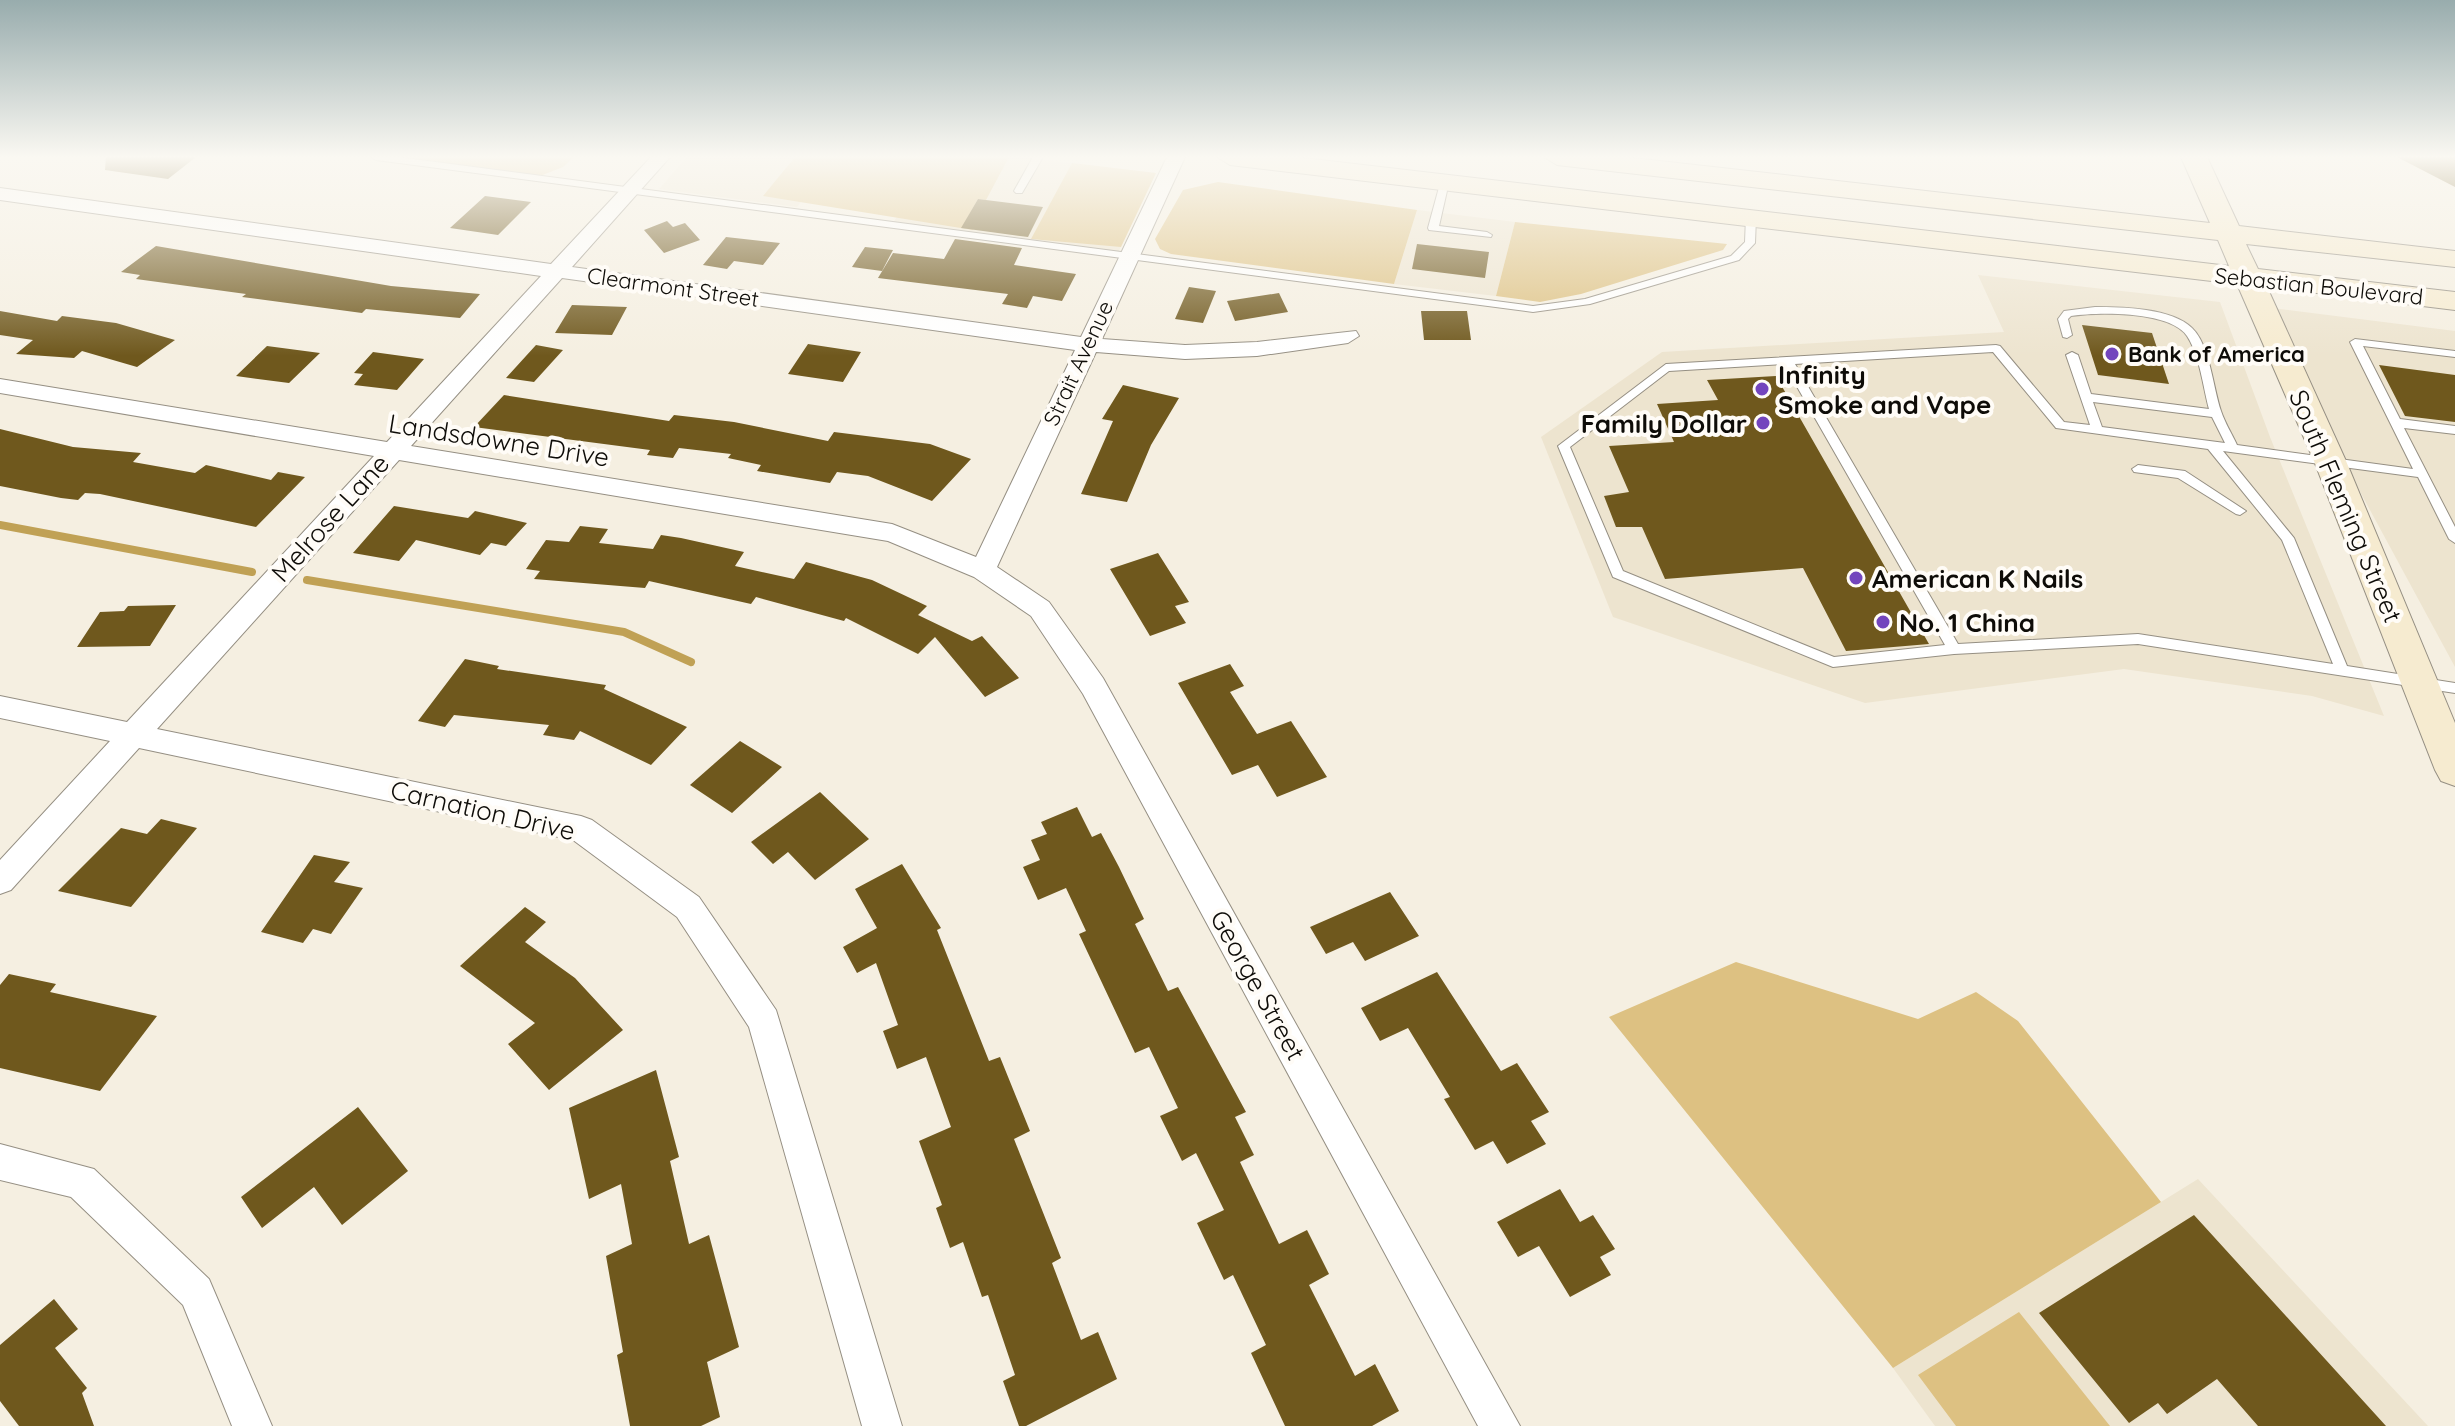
<svg xmlns="http://www.w3.org/2000/svg" width="2455" height="1426" font-family="Quicksand,sans-serif">
<style>
.built{fill:#ede4cf}
.green{fill:#ddc182}
.lines{fill:none;stroke-linecap:round;stroke-linejoin:round}
.stream{stroke:#c0a155;stroke-width:8}
.building{fill:#6f581d}
.lane-casing{stroke:#958f83;stroke-width:2}
.street-casing{stroke:#958f83;stroke-width:2}
.secondary-casing{stroke:#958f83;stroke-width:2}
.lane{fill:#fff;fill-rule:evenodd}
.street{fill:#fff;fill-rule:evenodd}
.secondary{fill:#f6ebd0;fill-rule:evenodd}
.poi-dot{fill:#7345bd;stroke:#fffcf7;stroke-width:3}
.labels{text-anchor:middle;dominant-baseline:central;stroke-width:8;stroke-linejoin:round;paint-order:stroke}
.far-street-label{font-size:22px;fill:#0e0c08;stroke:#fffcf7}
.far-poi-label{font-size:22px;font-weight:bold;fill:#0e0c08;stroke:#fffcf7;text-anchor:start}
.poi-label{font-size:26px;font-weight:bold;fill:#0e0c08;stroke:#fffcf7;text-anchor:start}
.street-label{font-size:26px;fill:#0e0c08;stroke:#fffcf7}
</style>
<rect width="100%" height="100%" fill="#f5efe1"/>
<path class="built" d="M687,157H835L797,207L659,189Z
M931,157H1017L1156,173L1117,255L892,225Z
M1417,210L1515,222L1496,296L1394,284Z
M1978,275L2220,302L2270,437L2384,716L2312,696L2124,669L1865,703L1613,617L1541,437L1662,352L2004,332Z
M2272,308L2455,331V667L2344,462Z
M2198,1179L2428,1426H1935L1893,1368Z"/>
<path class="green" d="M412,157H574L563,167L540,176L409,159Z
M795,157H1009L986,200L978,199L966,220L977,222L973,230L763,196Z
M1072,163L1156,173L1121,247L1031,239Z
M1218,182L1417,210L1394,284L1171,254L1160,249L1155,239L1183,190Z
M1515,222L1727,244L1723,250L1581,294L1540,302L1496,296Z
M1736,962L1918,1019L1976,992L2018,1021L2161,1202L1893,1368L1609,1017Z
M2019,1312L2110,1426H1956L1918,1375Z"/>
<g class="lines">
<path class="stream" d="M0,525L252,572
M307,580L624,632L691,662"/>
</g>
<path class="building" d="M106,157H196L168,179L105,170Z
M2397,157H2455V187Z
M485,196L531,202L498,235L450,228Z
M978,199L986,200L1043,207L1028,237L961,228Z
M667,221L673,227L685,223L700,240L664,253L644,230Z
M726,237L780,243L763,265L734,261L727,269L703,265Z
M955,239L1022,248L1014,265L1076,274L1062,301L1033,296L1027,308L1002,304L1008,294L878,278L893,253L944,259Z
M1417,244L1489,252L1485,278L1412,269Z
M156,246L391,286L480,294L460,318L366,309L362,313L242,297L246,294L136,279L140,275L121,272Z
M865,247L893,250L882,271L852,267Z
M1189,287L1216,291L1203,323L1175,319Z
M1279,293L1288,312L1235,321L1227,301Z
M572,305L627,307L612,335L555,333Z
M0,311L57,321L62,316L116,323L175,340L137,367L82,351L74,358L16,354L33,340L0,335Z
M1421,311H1467L1471,340H1424Z
M2082,325L2152,333L2169,384L2098,375Z
M808,344L861,352L843,382L788,374Z
M536,345L563,350L534,382L506,378Z
M267,346L320,353L289,383L236,376Z
M373,352L424,359L397,390L354,385L363,374L354,373Z
M2379,365L2455,375V422L2405,416Z
M1776,376L1929,644L1846,651L1803,568L1665,579L1642,527H1616L1604,496L1629,492L1609,446L1674,442L1657,404L1718,400L1707,380Z
M1123,385L1179,398L1151,445L1127,502L1081,494L1113,421L1102,419Z
M504,395L669,421L674,415L734,422L828,441L834,432L930,444L971,459L932,501L868,476L837,472L830,483L757,471L761,465L728,458L731,454L679,448L673,458L647,455L650,450L474,427Z
M0,429L73,447L141,453L133,462L195,473L206,465L271,480L278,472L305,477L256,527L100,494L85,493L78,500L61,498L0,486Z
M394,506L468,518L475,511L527,523L506,546L491,543L480,555L416,540L399,561L353,553Z
M580,526L608,529L599,543L653,549L661,535L681,538L744,552L735,566L794,579L806,562L872,580L927,606L918,615L972,641L982,636L1019,678L985,697L935,637L918,654L846,618L844,621L756,597L751,604L649,581L645,588L534,579L540,571L526,569L546,540L569,542Z
M1158,553L1189,602L1175,606L1186,623L1150,636L1110,569Z
M176,605L150,646L77,647L100,612L124,611L128,606Z
M465,659L499,666L497,669L606,685L604,689L687,727L651,765L580,731L574,740L543,735L549,725L454,715L445,727L418,721Z
M1230,664L1244,686L1230,692L1257,734L1291,721L1327,777L1277,797L1258,765L1232,775L1178,683Z
M740,741L782,767L732,813L690,785Z
M820,792L869,839L815,880L788,852L773,864L751,842Z
M1077,807L1092,837L1101,833L1119,867L1144,919L1135,924L1168,991L1178,987L1246,1112L1235,1117L1254,1155L1240,1162L1279,1244L1307,1230L1329,1274L1309,1285L1355,1376L1375,1364L1399,1411L1372,1426H1285L1251,1353L1266,1345L1233,1275L1224,1280L1197,1223L1224,1210L1196,1153L1182,1161L1160,1116L1178,1108L1149,1047L1135,1053L1079,934L1086,931L1066,888L1038,900L1023,867L1040,860L1031,840L1047,834L1041,822Z
M161,819L197,828L131,907L58,891L121,828L147,834Z
M314,855L350,862L334,882L363,888L331,934L313,929L303,943L261,932Z
M902,864L941,928L937,930L989,1061L1000,1057L1030,1131L1014,1139L1061,1258L1052,1263L1081,1340L1098,1332L1117,1379L1026,1426H1019L1003,1381L1015,1375L988,1295L982,1297L963,1242L950,1248L936,1208L942,1205L919,1141L951,1127L926,1057L897,1069L883,1031L898,1025L876,963L857,973L843,947L877,928L855,889Z
M1390,892L1419,936L1365,961L1353,942L1326,954L1310,927Z
M525,907L546,922L525,942L575,978L623,1030L549,1090L508,1044L535,1023L460,966Z
M1437,972L1501,1071L1517,1063L1549,1112L1531,1121L1546,1144L1507,1164L1493,1141L1475,1150L1444,1099L1450,1097L1408,1028L1380,1041L1361,1008Z
M9,974L56,984L50,992L157,1016L100,1091L0,1068V985Z
M656,1070L679,1157L670,1161L689,1244L709,1235L739,1347L707,1362L720,1417L701,1426H630L617,1355L623,1352L606,1256L632,1244L621,1184L589,1199L569,1108Z
M358,1107L408,1171L342,1225L314,1187L262,1228L241,1197Z
M1560,1189L1580,1222L1593,1215L1615,1249L1600,1257L1611,1275L1570,1297L1539,1246L1518,1257L1497,1222Z
M2194,1215L2386,1426H2258L2217,1379L2167,1414L2158,1403L2129,1423L2039,1313Z
M54,1299L78,1329L55,1348L87,1388L82,1393L94,1426H19L0,1401V1345Z"/>
<g class="lines">
<defs>
<path id="lane" d="M371,157H397L1533,306L1585,299L1731,256L1745,242L1746,217L1751,214L1756,217L1755,243L1739,260L1590,304L1533,312L376,160Z
M1033,157H1043L1022,193H1016L1014,191Z
M1441,180L1449,182L1439,226L1487,232L1492,235L1491,237L1429,230L1428,228Z
M2095,307C2122,307 2172,308 2192,328C2210,345 2213,388 2221,411C2225,423 2232,434 2237,445L2413,469L2350,342L2355,339L2455,351V357L2363,346L2400,419L2455,426V434L2404,428L2455,527V543L2449,539L2418,477L2223,451L2294,538L2347,666L2455,683V693L2138,644L1954,654L1833,667L1613,577L1558,446L1666,364L1996,345L2000,346L2064,422L2090,425L2066,355L2072,352L2078,355L2091,394L2209,409C2203,387 2200,356 2187,336C2170,311 2099,312 2071,316L2068,319L2072,335L2067,338L2063,337L2058,319L2064,311ZM1993,352L2056,428L2208,449L2282,540L2333,664L2138,634L1958,644L1795,364ZM1784,364L1945,645L1834,657L1623,571L1570,447L1669,371ZM2093,402L2212,417L2225,443L2102,427Z
M2138,465L2185,471L2246,511L2240,515L2236,514L2178,478L2134,472L2132,469Z"/>
<path id="street" d="M651,157H670L572,267L1081,337L1167,157H1185L1102,339L1185,345L1257,342L1356,331L1359,336L1348,343L1257,356L1185,359L1096,352L997,567L1049,602L1103,678L1520,1426H1478L1083,694L1031,616L974,577L888,541L399,460L157,729L581,816L592,820L699,897L776,1010L902,1426H862L749,1027L677,917L573,840L139,748L11,890L0,894V860L110,741L0,718V696L127,722L374,456L0,393V379L387,442L541,276L0,200V188L551,264ZM562,278L1075,350L976,557L892,524L411,446Z
M0,1144L94,1169L209,1279L272,1426H232L183,1305L71,1197L0,1180Z"/>
<path id="secondary" d="M1217,157H1295L2229,266L2218,240L1557,165L1544,157H1624L2210,223L2181,157H2207L2239,226L2455,251V267L2246,244L2258,269L2455,292V310L2267,287L2346,461L2455,723V786L2441,781L2435,770L2314,461L2237,284L1230,165Z"/>
</defs>
<use href="#lane" class="lane-casing"/>
<use href="#street" class="street-casing"/>
<use href="#secondary" class="secondary-casing"/>
<use href="#lane" class="lane"/>
<use href="#street" class="street"/>
<use href="#secondary" class="secondary"/>
</g>
<linearGradient id="sky" x2="0" y2="1"><stop stop-color="#98acad"/><stop offset="0.44" stop-color="#faf8f2"/><stop offset="1" stop-color="#faf8f2" stop-opacity="0"/></linearGradient>
<rect width="2455" height="356" fill="url(#sky)"/>
<g class="poi-dot">
<circle cx="2112" cy="354" r="8"/>
<circle cx="1762" cy="389" r="8"/>
<circle cx="1763" cy="423" r="8"/>
<circle cx="1856" cy="578" r="8"/>
<circle cx="1883" cy="622" r="8"/>
</g>
<g class="labels">
<g class="far-street-label">
<text transform="translate(2319 286) rotate(6)">Sebastian Boulevard</text>
<text transform="translate(673 287) rotate(8)">Clearmont Street</text>
<text transform="translate(1078 363) rotate(-65)">Strait Avenue</text>
</g>
<g class="far-poi-label">
<text x="2128" y="354">Bank of America</text>
</g>
<g class="poi-label">
<text x="1778" y="374">Infinity<tspan x="1778" dy="30">Smoke and Vape</tspan></text>
<text x="1747" y="423" text-anchor="end">Family Dollar</text>
<text x="1872" y="578">American K Nails</text>
<text x="1899" y="622">No. 1 China</text>
</g>
<g class="street-label">
<text transform="translate(499 440) rotate(9)">Landsdowne Drive</text>
<text transform="translate(2346 506) rotate(67)">South Fleming Street</text>
<text transform="translate(330 518) rotate(-48)">Melrose Lane</text>
<text transform="translate(483 810) rotate(13)">Carnation Drive</text>
<text transform="translate(1258 985) rotate(61)">George Street</text>
</g>
</g>
</svg>
